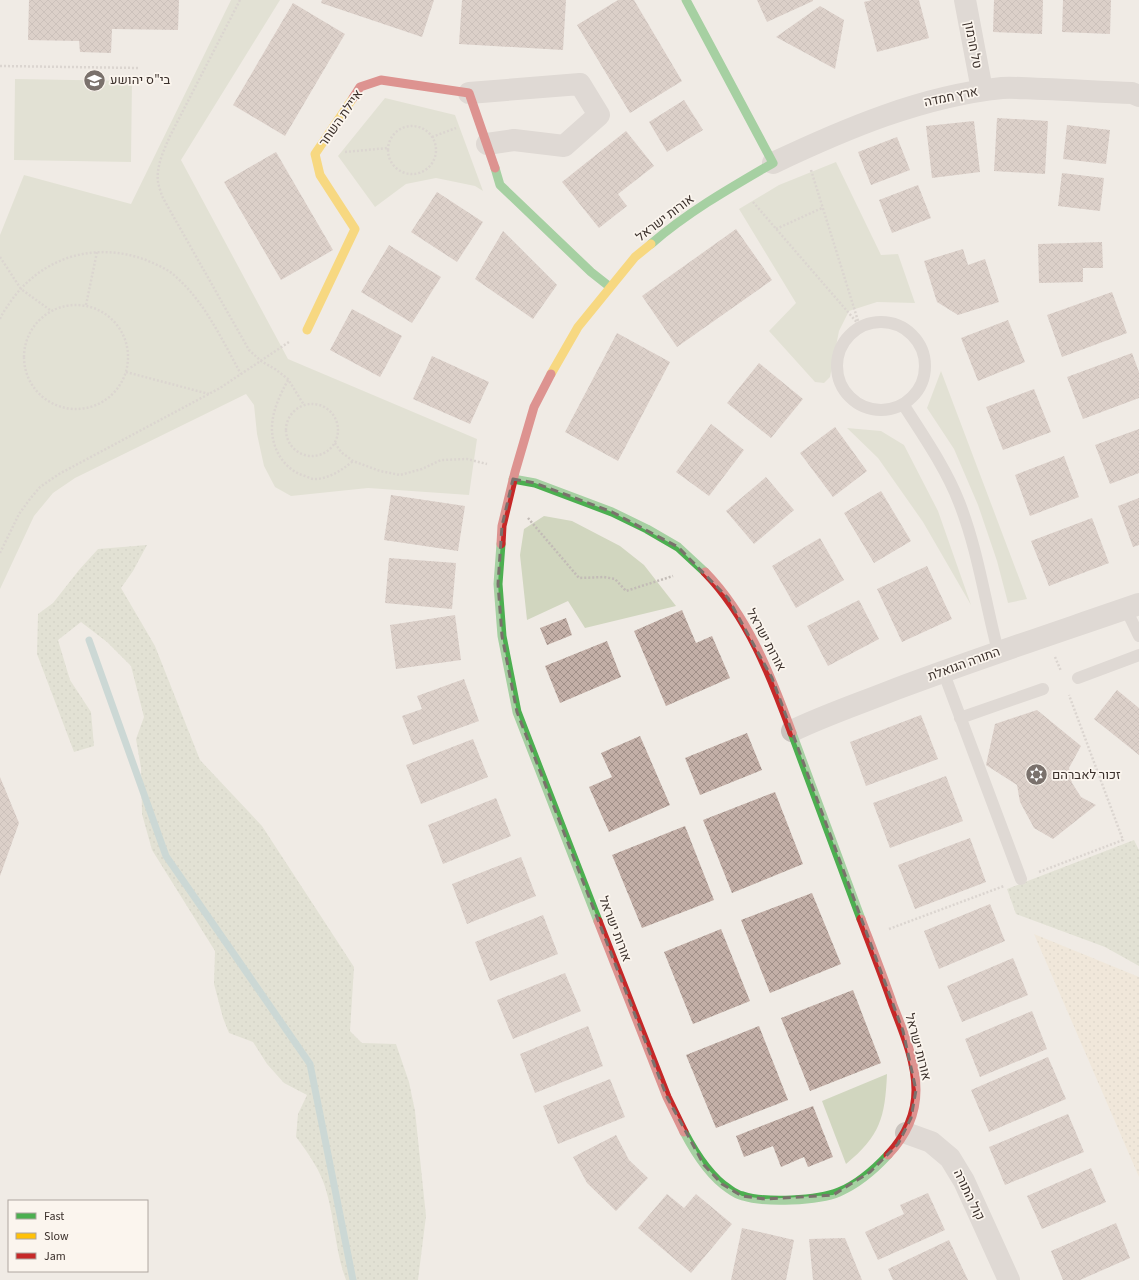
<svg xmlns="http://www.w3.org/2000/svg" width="1139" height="1280" font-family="'Source Sans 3',Heebo,sans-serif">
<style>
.grass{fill:url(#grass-dots)}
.sand{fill:url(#sand-dots)}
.park{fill:#d1d6bf}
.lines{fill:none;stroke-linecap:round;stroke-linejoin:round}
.stream{stroke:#a1c2c1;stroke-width:7}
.building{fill:url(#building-cross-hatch)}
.path{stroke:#c2bbb6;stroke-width:2.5;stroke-dasharray:2 2;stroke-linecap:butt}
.lane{stroke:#c9c3be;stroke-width:12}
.street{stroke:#c9c3be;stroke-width:22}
.fast{stroke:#4caf50;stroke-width:9}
.slow{stroke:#ffc107;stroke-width:9}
.jam{stroke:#c62828;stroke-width:9}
.marked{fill:none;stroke:#7a716c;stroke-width:3;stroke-dasharray:8 5;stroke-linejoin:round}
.labels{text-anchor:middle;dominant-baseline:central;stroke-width:3.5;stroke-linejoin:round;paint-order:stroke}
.street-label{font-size:13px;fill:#3b302b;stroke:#fbf5ee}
.poi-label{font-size:13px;fill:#3b302b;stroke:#fbf5ee;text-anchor:start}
</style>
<defs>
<pattern id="grass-dots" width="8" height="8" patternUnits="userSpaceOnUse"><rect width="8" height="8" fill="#d1d6bf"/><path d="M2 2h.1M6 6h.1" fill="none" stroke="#b4b8a4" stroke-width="1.8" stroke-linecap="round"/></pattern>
<pattern id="sand-dots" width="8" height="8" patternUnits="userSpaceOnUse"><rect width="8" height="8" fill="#efe3cc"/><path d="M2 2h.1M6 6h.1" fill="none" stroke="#cec3af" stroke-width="1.8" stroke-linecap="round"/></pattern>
<pattern id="building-cross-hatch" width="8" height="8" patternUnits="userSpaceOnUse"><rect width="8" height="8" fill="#c3afa7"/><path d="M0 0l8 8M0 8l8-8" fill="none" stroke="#a08f88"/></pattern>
</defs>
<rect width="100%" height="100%" fill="#f0ebe5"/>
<path class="grass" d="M147,545L133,571L121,588L155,646L200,760L262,826L354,967L350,1031L362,1043L396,1044L409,1082L415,1111L426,1216L418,1280H346C335,1251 335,1220 326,1190C321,1171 308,1153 296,1137L298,1114L307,1095L284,1083L267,1064L253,1042L229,1033L223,1018L214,984L215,951L152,850L142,814L141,768L136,739L144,717L131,666L107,642L81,622L58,640L70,680L91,712L94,746L74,752L37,654L38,614L53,603L79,570L98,549Z
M1134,840L1139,850V966L1105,947L1016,914L1007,889Z"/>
<path class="sand" d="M1034,934L1139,977V1177Z"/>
<path class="park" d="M231,0H280L181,160L288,359L477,439L469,495L368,488L291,496L275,487L264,466L257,434L254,405L246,394L75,478L53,493L34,516L0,589V235L24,175L131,204Z
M15,79L132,81L131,162L14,160Z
M385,98L455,115L483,191L475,186L436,178L406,184L375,207L338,156Z
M836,162L881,255L898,254L915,303L877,302L849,311L839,331L830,377L824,383L815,382L769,331L796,303L739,209L779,185Z
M941,371L1027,599L1008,603L997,561L978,505L954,449L927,408Z
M847,428L881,431L904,445L938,511L971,605L923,522L878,458Z
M544,516L572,521L620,546L644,565L676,606L585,628L568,601L527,620L520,555L524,529Z
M887,1074C885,1118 880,1136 846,1164L822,1101Z"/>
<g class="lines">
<path class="stream" d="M89,640L166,856L310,1064L353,1280"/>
</g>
<path class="building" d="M29,0H179L178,30L112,29L111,53L80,52L79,41L28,40Z
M322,0H434L422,37L321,3Z
M462,0H566L563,50L459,44Z
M618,0H634L682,81L630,113L577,25Z
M757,0H813V1L767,22Z
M872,0H919L929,38L877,52L864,2Z
M994,0H1043L1042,34L993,32Z
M1063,0H1111L1110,34L1062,32Z
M293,3L345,34L285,136L233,105Z
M820,6L844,20L835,69L776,37Z
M684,100L703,130L667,152L649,122Z
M997,118L1048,121L1045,174L994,171Z
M974,121L980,172L932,178L926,126Z
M1067,125L1110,130L1106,164L1063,159Z
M626,131L654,166L618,194L627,206L599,228L562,182Z
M897,137L910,170L871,185L858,152Z
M276,152L333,250L281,280L224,182Z
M1062,173L1104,178L1100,211L1058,206Z
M918,185L931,218L892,233L879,200Z
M437,192L483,222L457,262L411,232Z
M736,229L772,280L677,347L642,296Z
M503,231L557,285L533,319L475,279Z
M1102,242L1103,268H1083V282L1039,283L1038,244Z
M389,245L441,277L412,323L361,292Z
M963,249L968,265L985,259L999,302L958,315L937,302L924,261Z
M1112,292L1127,333L1062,357L1047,315Z
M352,309L402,336L380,377L330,350Z
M1008,320L1025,362L978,381L961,338Z
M617,333L670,362L618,461L565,432Z
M1132,353L1139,372V398L1083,419L1067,377Z
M432,356L489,382L470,424L413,399Z
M759,363L803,399L771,438L727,403Z
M1034,389L1051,432L1003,450L986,407Z
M711,424L744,450L709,496L676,472Z
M835,427L867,471L833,497L800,453Z
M1139,429V473L1110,484L1095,445Z
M1064,456L1079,497L1030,516L1015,475Z
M766,477L794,510L754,544L726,511Z
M881,491L911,541L874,563L844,513Z
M391,495L465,506L458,551L384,540Z
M1139,498V545L1133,547L1118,506Z
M1092,518L1109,563L1049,586L1031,541Z
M820,538L844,580L796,608L772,566Z
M389,558L456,563L452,609L385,603Z
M927,566L952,619L902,642L877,589Z
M859,600L879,639L828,666L807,626Z
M682,610L696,643L712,636L730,678L666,706L634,631Z
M455,615L461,660L396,669L390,625Z
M566,618L572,635L547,645L540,628Z
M607,641L621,677L560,703L545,666Z
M464,679L479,721L413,745L402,716L422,709L417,696Z
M1117,690L1139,708V755L1094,719Z
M1037,710L1081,746L1069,768L1072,783L1081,797L1096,805L1053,839L1034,828L1020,802L1017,785L986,765L995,724Z
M921,715L938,759L866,786L850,742Z
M747,733L762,770L700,795L685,758Z
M640,736L670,805L609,832L589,787L612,777L601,753Z
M473,739L488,777L421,804L406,765Z
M946,776L963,821L890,848L873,803Z
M0,777L19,823L0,876Z
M775,792L803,864L732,893L703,820Z
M496,798L511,836L443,864L428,825Z
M685,826L714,900L642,928L612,855Z
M970,838L986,882L915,909L898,865Z
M521,857L536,896L467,924L452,884Z
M812,893L841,964L770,993L741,920Z
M990,904L1005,941L939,969L924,931Z
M543,915L558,954L490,981L475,942Z
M721,929L750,1001L693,1024L664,952Z
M1013,958L1028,995L962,1022L947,986Z
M565,973L581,1011L513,1039L497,1000Z
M853,990L881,1063L810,1091L781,1018Z
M1032,1011L1047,1049L980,1077L965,1039Z
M588,1026L603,1066L535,1093L520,1054Z
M759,1026L788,1100L716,1128L686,1055Z
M1048,1057L1066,1099L989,1132L971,1090Z
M610,1079L625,1117L558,1144L543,1106Z
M813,1106L833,1157L808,1167L804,1157L781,1167L773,1146L744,1157L736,1136Z
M1068,1114L1084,1152L1005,1185L989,1147Z
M616,1135L629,1160L648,1178L616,1211L587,1183L573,1157Z
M1091,1168L1106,1202L1042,1229L1027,1196Z
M928,1193L945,1230L878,1260L865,1232L904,1214L900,1205Z
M667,1194L684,1208L696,1194L732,1224L691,1273L638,1228Z
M1116,1223L1130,1258L1080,1280H1063L1051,1251Z
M742,1228L794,1240L786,1280H731Z
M845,1238L862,1280H813L809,1239Z
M949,1240L968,1280H893L888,1269Z"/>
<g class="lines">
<path class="path" d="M240,0L170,136C164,150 156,166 158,182C159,187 161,193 163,198L249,350L261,361L275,369L288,379L304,405
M0,66L139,68
M388 150a24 24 0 1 1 48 0a24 24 0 1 1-48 0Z
M432,137L456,128
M345,152L388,148
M811,170L859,324
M753,202L860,326
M776,229L822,208
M0,257L21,289L50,310
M24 357a52 52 0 1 1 104 0a52 52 0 1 1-104 0Z
M86,305L97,252
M0,319C3,312 7,307 11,301C42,257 95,241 146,260C155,264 168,269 175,276C205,302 222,340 241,374
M126,372L209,394
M288,380C280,395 273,409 272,426C271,448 284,470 305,476C308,477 311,479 314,479C329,479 342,470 353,461
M286 430a26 26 0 1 1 52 0a26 26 0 1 1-52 0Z
M335,443L341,452L353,461L380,471L400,475L422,469L441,460L467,459L487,464
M528,518L579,578L604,577L615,579L626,591L673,576
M0,553L19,514L30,499L40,487L59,474L220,388L289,342
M1055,657L1061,671
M1039,872L1123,840L1069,695
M889,929L1004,886"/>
<path class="lane" d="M837 366a44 44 0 1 1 88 0a44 44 0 1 1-88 0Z
M903,404C922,434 946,468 959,502C978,550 985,602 998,651
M1126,609L1139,636
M943,671L1021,879
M1078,678L1139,655
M960,718L1043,689"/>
<path class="street" d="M965,0L982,90
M469,93L580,84L599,115L564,146L514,140L487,144
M773,163C845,129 922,96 1002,88C1015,87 1030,89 1044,89C1073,90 1102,92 1132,93L1139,96
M792,731C825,715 861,703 896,689C976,659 1058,632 1139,604
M906,1133L931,1142L950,1158L964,1181L1009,1280"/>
<path class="fast" d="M495,168L500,185L591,272L610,287
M651,244C688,212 730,188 773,163L686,0
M513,479L535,483L612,512L647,529L678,547L705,572
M501,544L498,584L502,636L517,712L598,921
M792,733L861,919
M684,1132C695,1153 709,1176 729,1189C733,1192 738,1195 743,1196C765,1203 818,1201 839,1192C858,1184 875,1169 888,1155"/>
<path class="slow" d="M307,330L355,229L320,175L315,154L353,98
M551,374L578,327L635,257L651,244"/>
<path class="jam" d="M353,98L360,87L381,80L469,93L495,168
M501,544L502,526L515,472L534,407L551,374
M705,572C748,616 771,676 792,733
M861,919C872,948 883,976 893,1005C903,1031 916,1061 916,1090C916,1115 905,1137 888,1155
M598,921L667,1097L684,1132"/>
</g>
<path d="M0 0H1139V1280H0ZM513,479L535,483L612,512L678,547L728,598L772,678L903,1031L916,1090L911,1118L898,1144L870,1172L833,1195L765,1199L742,1196L722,1184L704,1165L667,1097L517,712L502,636L498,584L502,526Z" fill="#f0ebe5" fill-opacity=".55" fill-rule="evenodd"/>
<path class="marked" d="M513,479L535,483L612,512L678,547L728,598L772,678L903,1031L916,1090L911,1118L898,1144L870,1172L833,1195L765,1199L742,1196L722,1184L704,1165L667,1097L517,712L502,636L498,584L502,526Z"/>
<defs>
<symbol id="school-disc" viewBox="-11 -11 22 22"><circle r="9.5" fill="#7a716c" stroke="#fbf5ee"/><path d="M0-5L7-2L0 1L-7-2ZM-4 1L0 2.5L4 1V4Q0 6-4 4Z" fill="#fff"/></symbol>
<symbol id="synagogue-disc" viewBox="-11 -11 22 22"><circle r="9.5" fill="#7a716c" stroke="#fbf5ee"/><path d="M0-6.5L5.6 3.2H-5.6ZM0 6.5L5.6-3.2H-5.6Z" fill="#fff"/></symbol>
</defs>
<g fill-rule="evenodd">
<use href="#school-disc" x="82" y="68" width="25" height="25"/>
<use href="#synagogue-disc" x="1024" y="762" width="25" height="25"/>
</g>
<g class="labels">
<g class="street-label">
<text transform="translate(973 45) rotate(79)">טל חרמון</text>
<text transform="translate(951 97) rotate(-12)">ארץ חמדה</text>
<text transform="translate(341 118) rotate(-55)">איילת השחר</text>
<text transform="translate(665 218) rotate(-37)">אורות ישראל</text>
<text transform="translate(766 640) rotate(62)">אורות ישראל</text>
<text transform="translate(964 664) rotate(-20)">התורה הגואלת</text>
<text transform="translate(615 929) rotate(69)">אורות ישראל</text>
<text transform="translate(918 1047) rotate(75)">אורות ישראל</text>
<text transform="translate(969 1195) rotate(64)">קול התורה</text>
</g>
<g class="poi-label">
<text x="110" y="80">בי"ס יהושע</text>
<text x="1052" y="775">זכור לאברהם</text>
</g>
</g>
<rect x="8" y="1200" width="140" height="72" fill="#fbf5ee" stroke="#aea6a0"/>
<rect x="16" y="1213" width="20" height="6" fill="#4caf50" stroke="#aea6a0"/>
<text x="44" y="1220" font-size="12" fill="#3b302b">Fast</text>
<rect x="16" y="1233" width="20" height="6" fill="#ffc107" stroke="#aea6a0"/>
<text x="44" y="1240" font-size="12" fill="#3b302b">Slow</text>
<rect x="16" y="1253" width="20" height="6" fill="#c62828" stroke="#aea6a0"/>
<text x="44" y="1260" font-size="12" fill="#3b302b">Jam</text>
</svg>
